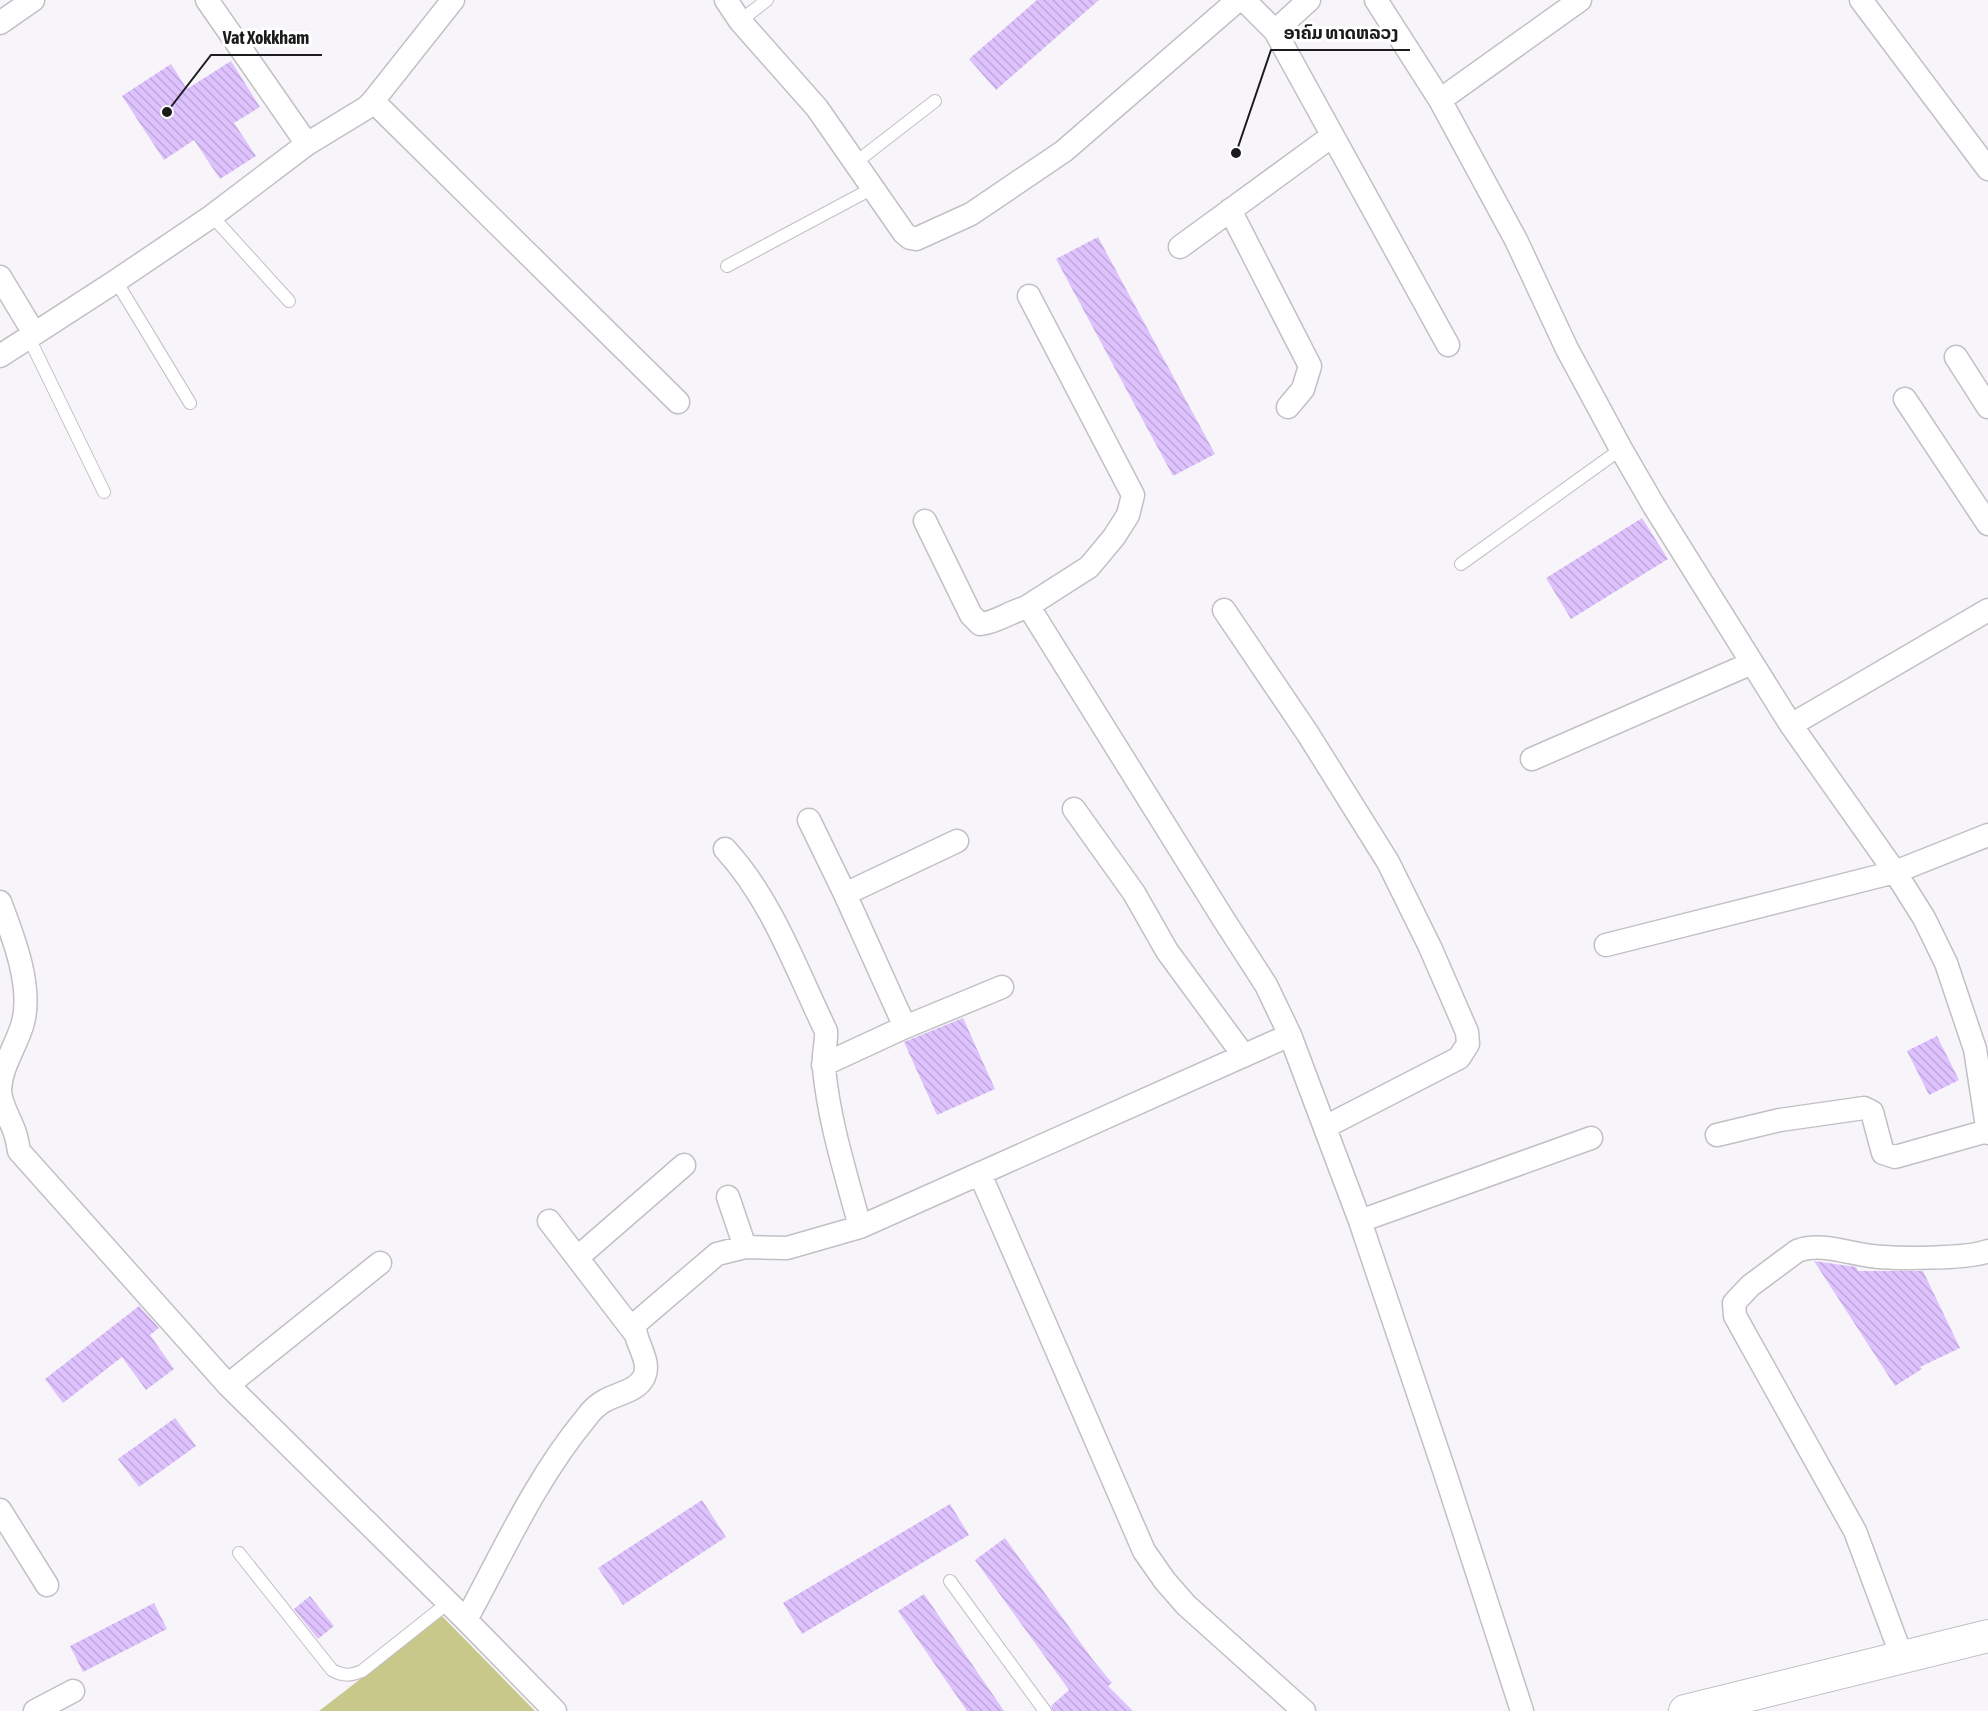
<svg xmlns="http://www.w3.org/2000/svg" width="1988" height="1711" font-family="'Asap Condensed','Noto Sans Lao',sans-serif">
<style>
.green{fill:#c9c88b}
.building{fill:url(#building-back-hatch)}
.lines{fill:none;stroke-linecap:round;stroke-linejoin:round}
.lane-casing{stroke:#c1c0c4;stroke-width:14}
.street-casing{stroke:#c1c0c4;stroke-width:25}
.secondary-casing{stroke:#c1c0c4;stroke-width:34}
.lane{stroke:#fff;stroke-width:12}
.street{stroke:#fff;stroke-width:22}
.secondary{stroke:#fff;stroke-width:32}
.leader{fill:none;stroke:#1c1c1d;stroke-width:2}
.callout-dot{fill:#1c1c1d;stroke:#fff;stroke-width:2}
.callout-label{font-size:18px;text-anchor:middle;font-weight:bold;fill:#1c1c1d;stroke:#fff;stroke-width:6;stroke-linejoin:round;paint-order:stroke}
</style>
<defs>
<pattern id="building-back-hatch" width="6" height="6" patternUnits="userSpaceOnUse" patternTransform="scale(1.5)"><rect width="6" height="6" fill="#dec2fe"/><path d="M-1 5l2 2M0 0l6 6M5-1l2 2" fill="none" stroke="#bea6d9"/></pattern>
</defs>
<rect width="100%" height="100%" fill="#f7f5f9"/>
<path class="green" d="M442,1616L535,1711H319Z"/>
<path class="building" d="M1037,0H1099L996,90L969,59Z
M231,61L260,107L234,123L256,156L220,179L194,140L164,160L122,96L171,64L187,89Z
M1098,237L1215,454L1173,476L1056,259Z
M1642,518L1668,559L1571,619L1546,578Z
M963,1018L995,1089L937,1115L904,1042Z
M1937,1036L1959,1080L1929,1095L1907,1051Z
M1814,1261L1856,1267L1858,1271H1923L1960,1348L1920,1367L1922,1369L1895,1386Z
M139,1306L159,1328L150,1335L174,1369L146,1390L122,1357L63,1403L45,1379Z
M175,1418L196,1446L139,1487L118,1459Z
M702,1500L726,1537L623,1605L598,1568Z
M950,1504L969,1535L802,1634L783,1603Z
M1005,1538L1093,1660L1112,1683L1108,1686L1133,1711H1053L1051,1706L1069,1690L975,1560Z
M924,1594L1004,1711H967L898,1611Z
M310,1596L334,1626L318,1639L294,1609Z
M154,1603L167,1629L83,1672L70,1646Z"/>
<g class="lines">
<defs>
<path id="lane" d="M740,21L767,0
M855,163L935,101
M212,216L289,301
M727,266L873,188
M116,281L190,403
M28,336L104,492
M1461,564L1621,449
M239,1553L332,1670C343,1676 350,1676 362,1671L449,1602
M950,1581L1045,1711"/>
<path id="street" d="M207,0L307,144
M726,0L740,21L817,108L904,233L910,238L916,239L971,214L1064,151L1238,0
M1244,0L1275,31L1448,345
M1376,0L1440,100L1516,240L1567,349L1621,449L1654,506L1791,725L1895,872L1924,918L1946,963L1975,1049L1988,1133
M1861,0L1988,169
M0,23L33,0
M1275,31L1309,0
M1440,100L1580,0
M373,101L678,402
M1230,210L1310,366L1303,389L1288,407
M1180,247L1332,136
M0,277L34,333
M0,356L116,281L212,216L307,144L366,108L373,101L453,0
M1956,357L1988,407
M1905,399L1988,524
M925,521L971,615L980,624C996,623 1009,612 1025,608L1089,567L1114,537L1128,515L1133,495L1029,296
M1025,608L1032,612L1224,920L1266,985L1290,1035L1360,1221L1445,1473L1522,1711
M1224,610L1308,734L1388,862L1430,947L1467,1032L1468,1044L1459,1058L1325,1127
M1791,725L1988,610
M1532,759L1752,663
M1074,809L1134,893L1167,951L1244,1056
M809,820L845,894L905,1027
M725,849C772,900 796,969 826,1031C827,1043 822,1056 824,1068C829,1122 846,1174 860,1227
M845,894L957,841
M0,902C13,936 34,989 22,1026C15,1048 1,1067 0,1090C0,1104 11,1120 15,1133C17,1139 18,1145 19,1151L228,1385L466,1620L555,1711
M1606,945L1895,872L1988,835
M823,1065L905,1027L1002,987
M1717,1135L1780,1120L1864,1108L1872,1112L1883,1153L1895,1157L1987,1131
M980,1174L1144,1551L1165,1581L1186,1605L1304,1711
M728,1197L745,1247
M549,1221L634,1332
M1360,1221L1591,1138
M578,1257L684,1165
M228,1385L380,1263
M0,1510L47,1585
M466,1620C503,1552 536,1478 586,1418C591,1411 598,1404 606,1400C619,1393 637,1391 644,1377C652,1360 633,1341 635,1324L717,1254L745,1247L787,1248L860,1227L1290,1035
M1902,1657L1855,1531L1735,1316L1734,1303L1750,1286L1797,1251C1820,1242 1847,1253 1871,1256C1893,1259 1969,1259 1988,1251
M35,1711L73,1691"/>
<path id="secondary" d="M1685,1711L1988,1636"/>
</defs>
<use href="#lane" class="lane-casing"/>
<use href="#street" class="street-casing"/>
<use href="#secondary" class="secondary-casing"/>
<use href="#lane" class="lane"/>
<use href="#street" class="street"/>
<use href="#secondary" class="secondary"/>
</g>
<path class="leader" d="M1236 153L1271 50H1410M167 112L211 55H322"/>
<g class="callout-dot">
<circle cx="1236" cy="153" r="6"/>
<circle cx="167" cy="112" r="6"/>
</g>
<g class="callout-label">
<text x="1341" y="39">ອາຄົມ ທາດຫລວງ</text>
<text x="266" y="44">Vat Xokkham</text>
</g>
</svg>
